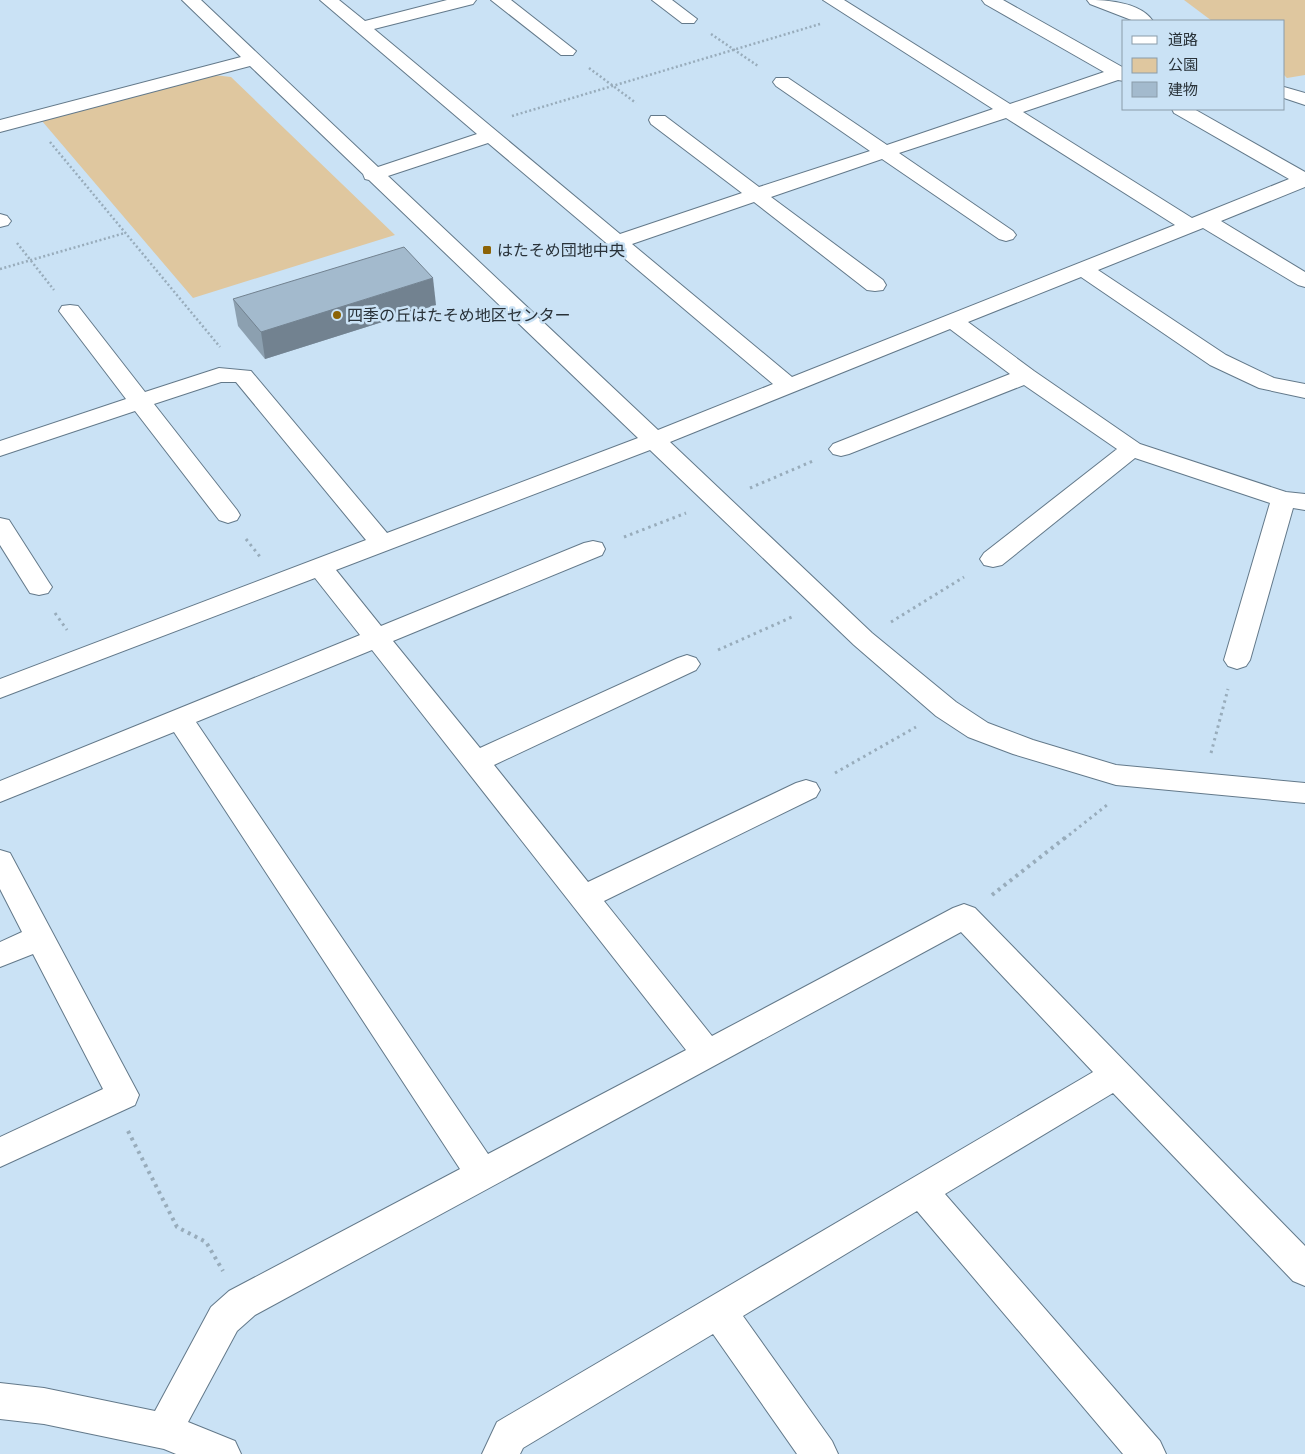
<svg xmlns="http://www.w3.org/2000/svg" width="1305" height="1454" font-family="Karla,'Noto Sans JP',sans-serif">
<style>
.green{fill:#dfc79f}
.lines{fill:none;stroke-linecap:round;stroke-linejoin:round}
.minor-casing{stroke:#63798a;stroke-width:2}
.path-far2{stroke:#98acbb;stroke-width:2.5;stroke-dasharray:2 2.5;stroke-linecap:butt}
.path-far1{stroke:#98acbb;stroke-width:3;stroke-dasharray:2.5 4;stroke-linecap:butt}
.path{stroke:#98acbb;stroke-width:4;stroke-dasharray:3 4.5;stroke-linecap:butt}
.minor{fill:#fff;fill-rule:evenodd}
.wall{fill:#8ca0b0}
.shaded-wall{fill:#728290}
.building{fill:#a3bacd;stroke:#728290}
.poi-dot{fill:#8c6306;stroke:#cae2f5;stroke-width:2}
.labels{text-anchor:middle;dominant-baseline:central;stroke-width:5;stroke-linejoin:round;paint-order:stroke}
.far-poi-label{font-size:16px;fill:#293239;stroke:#cae2f5;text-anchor:start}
</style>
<rect width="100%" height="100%" fill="#cae2f5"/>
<path class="green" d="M1184,0H1305V75L1287,78L1284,75V21H1212Z
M214,75L231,77L395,235L193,298L42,121Z"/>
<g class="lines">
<defs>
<path id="minor" d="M182,0H201L378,167L477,134L320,0H339L365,21L447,0H476L473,4L374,29L620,234L742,193L651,124L649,120L651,116H665L759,187L870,151L776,86L773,82L776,78H788L887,145L993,109L823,0H844L1010,104L1104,72L985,4L982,0H1003L1124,68V81L1118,80L1023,112L1192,218L1289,179L1174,113L1172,109H1194L1305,172V187L1221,221L1305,272V287L1298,285L1203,228L1098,270L1226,355L1274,378L1305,384V398L1259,388L1210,365L1081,277L968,322L1034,371L1140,444L1286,492L1305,494V510L1293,508L1250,660L1246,666L1237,669L1228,666L1224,660L1270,503L1135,458L1002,565L993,567L984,565L980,559L984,553L1117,449L1024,385L849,454L841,456L833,454L829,449L833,444L1010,374L950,329L670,442L872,633L956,702L988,723L1033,740L1116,765L1305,783V803L1116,785L1013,754L968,737L936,716L854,645L650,450L336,570L381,626L584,543L593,541L602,543L605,549L602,555L393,641L480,748L678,658L687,655L696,658L700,664L696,670L494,765L588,882L796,783L806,780L816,783L820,790L816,797L604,901L712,1036L953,908L964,904L975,908L1305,1246V1286L1293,1281L1113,1093L945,1194L1160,1441L1166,1454H1123L917,1211L743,1316L832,1441L838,1454H797L713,1334L523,1448L520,1454H482L497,1422L1093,1072L961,932L255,1315L237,1331L188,1422L235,1441L241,1454H176L164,1449L44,1424L0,1419V1383L44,1388L155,1411L211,1307L229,1291L460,1169L174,732L0,802V781L360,635L315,578L0,698V679L366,540L236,382H221L154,404L237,510L240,515L237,520L228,523L219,520L135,411L0,456V441L126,399L59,311L62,306L70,305L78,306L145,392L219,368L251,371L387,533L638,438L369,180L365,179L363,174L250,66L0,132V120L241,57ZM1006,118L1175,225L792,377L632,244L754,202L867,290L875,291L883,290L886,285L883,280L771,197L882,159L999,239L1006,241L1013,239L1016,235L1013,231L899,153ZM488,143L773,384L658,430L388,176ZM372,650L686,1050L488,1154L196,722Z
M491,0H511L576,51L573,55H561Z
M652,0H672L697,19L694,23H682Z
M1087,0C1108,0 1140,2 1153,21H1134L1090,4Z
M1284,87L1305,93V105L1284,98Z
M0,214L7,216L11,221L8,225L0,227Z
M0,518L9,520L48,581L52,587L48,593L39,595L30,593L0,545Z
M0,850L10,853L139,1095L135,1105L0,1167V1137L103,1089L33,954L0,967V942L22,932L0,889Z"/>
</defs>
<use href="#minor" class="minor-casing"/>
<path class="path-far2" d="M711,34L758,66
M589,68L636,103
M512,116L820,24
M50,142L220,347
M17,243L54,290
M0,269L125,233"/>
<path class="path-far1" d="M750,488L813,461
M624,537L686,513
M246,539L261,558
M55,613L67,630
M891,622L964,577
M718,650L792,617
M1211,753L1228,689
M835,773L916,727
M1064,839L1107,805"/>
<path class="path" d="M992,895L1066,837
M128,1131L177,1227L206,1242L223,1271"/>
<use href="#minor" class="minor"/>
</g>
<path class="wall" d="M233,299L436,305L265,359L238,326Z"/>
<path class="shaded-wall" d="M433,278L436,305L265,359L261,332Z"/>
<path class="building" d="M404,247L433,278L261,332L233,299Z"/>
<g class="poi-dot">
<rect x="482" y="245" width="10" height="10" rx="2.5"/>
<circle cx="337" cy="315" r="5"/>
</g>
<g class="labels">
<g class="far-poi-label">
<text x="497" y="250">はたそめ団地中央</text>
<text x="347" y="315">四季の丘はたそめ地区センター</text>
</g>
</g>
<rect x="1122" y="20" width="162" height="90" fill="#cae2f5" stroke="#8a9caa"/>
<rect x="1132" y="36" width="25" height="8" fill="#ffffff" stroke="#8a9caa"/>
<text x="1168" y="45" font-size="15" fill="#293239">道路</text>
<rect x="1132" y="58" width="25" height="15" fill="#dfc79f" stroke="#8a9caa"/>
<text x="1168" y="70" font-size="15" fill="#293239">公園</text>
<rect x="1132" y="82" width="25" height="15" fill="#a3bacd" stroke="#8a9caa"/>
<text x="1168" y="95" font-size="15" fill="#293239">建物</text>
</svg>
